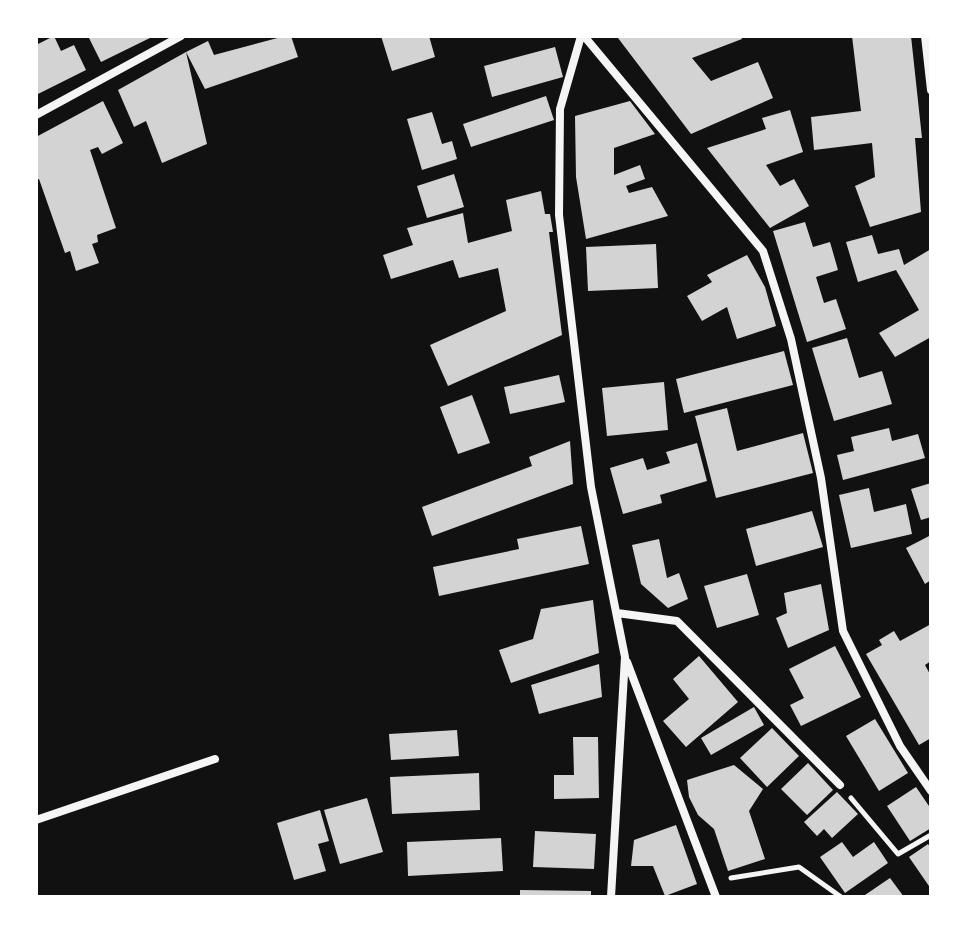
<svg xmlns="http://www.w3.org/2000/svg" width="967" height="933" font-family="'DM Sans',sans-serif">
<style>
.building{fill:#d3d3d3}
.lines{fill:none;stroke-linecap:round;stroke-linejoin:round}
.path{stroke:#f5f5f5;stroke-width:5}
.minor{stroke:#f5f5f5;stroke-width:8}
</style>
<rect width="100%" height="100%" fill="#111"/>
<path class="building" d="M54,36L61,51L74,45L86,70L36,95V45Z
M88,36H154L101,62Z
M285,36H291L298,57L205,89L186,52L208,41L214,55Z
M381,36H429L435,57L392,71Z
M622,36H741L742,39L692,58L711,81L758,62L773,98L691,134L618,38Z
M852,36H911L922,138H915L921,212L870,227L855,186L875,177L872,143L814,150L811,117L861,111Z
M555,47L563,77L492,97L484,66Z
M186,52L207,144L162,163L146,121L134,127L118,90Z
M546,96L554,120L471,147L463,124Z
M103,101L123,143L102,154L98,147L90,150L116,228L97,235L98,242L92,244L99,263L76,271L70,251L65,253L39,179L36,180V137Z
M630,101L655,134L614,148V175L640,165L645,179L626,186L629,193L652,187L668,216L586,239L576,177L575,116Z
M790,110L803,152L766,165L780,186L794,179L809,206L770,228L707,148L766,129L762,118Z
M432,112L442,144L452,141L457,159L422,170L407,119Z
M454,174L464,207L427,218L417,186Z
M541,191L545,214H550L553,232H549L562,335L448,386L430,345L506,311L498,268L459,278L453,260L391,279L383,255L413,245L407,228L463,213L468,243L512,231L506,200Z
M805,222L813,247L830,242L838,270L816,277L824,303L836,299L846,329L807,342L773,231Z
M872,235L878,254L899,249L904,265L931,249V337L895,357L879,333L919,310L896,270L858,282L846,242Z
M656,244L658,288L588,291L586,247Z
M747,255L765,287L776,326L737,339L727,307L702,321L687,296L712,282L707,275Z
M847,338L859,378L882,371L892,404L834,421L812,348Z
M784,351L793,385L684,413L676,379Z
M559,375L565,402L510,414L504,387Z
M664,382L668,430L607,436L602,388Z
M472,395L490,443L458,454L440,407Z
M727,408L737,451L803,433L813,473L716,498L695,416Z
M889,428L892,441L918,434L925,458L843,480L837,455L854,451L851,437Z
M570,441L573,484L432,536L422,507L532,466L529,457Z
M697,443L707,481L660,495L662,503L623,514L610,468L643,458L647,470L670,463L666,452Z
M931,483V517L921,520L911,489Z
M869,488L874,512L906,504L912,534L851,548L839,495Z
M812,511L823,547L756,566L746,529Z
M581,526L589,564L439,596L433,567L519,549L517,539Z
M931,535V580L925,584L906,548Z
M659,539L667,578L679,573L688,599L668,608L641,584L632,545Z
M747,574L759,615L717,628L704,586Z
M821,584L829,630L788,648L776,618L787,613L784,593Z
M593,600L599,653L511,683L499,650L533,639L541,609Z
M931,624V661L925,665L931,676V738L919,745L866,654L882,645L879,640L894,631L900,641Z
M835,646L861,697L801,726L790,705L804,698L789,669Z
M699,656L738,702L686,747L663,721L689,699L673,679Z
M599,664L602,697L539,714L531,685Z
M754,707L764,725L711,755L701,738Z
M875,719L908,773L879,791L846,736Z
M772,728L799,756L767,787L740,758Z
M457,730L459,756L391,760L389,734Z
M573,737H598L599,798L554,799V775H574Z
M808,763L833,790L807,815L781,789Z
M734,765L763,789L749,811L765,859L728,871L714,829L698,815L689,797L687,780Z
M479,773L480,810L392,814L390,777Z
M916,787L931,809V828L910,841L887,806Z
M837,792L858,814L832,838L824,829L817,836L804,822Z
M367,798L383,852L340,864L324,810Z
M320,810L329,841L318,844L326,871L294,880L277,823Z
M676,825L697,884L665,896L653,866H631L634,840Z
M535,831L596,834L594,869L533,867Z
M501,838L503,871L408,876L407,842Z
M842,842L853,857L874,842L888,863L845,893L820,857Z
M928,844L931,849V889L909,857Z
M890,878L904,897H862Z
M520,890L591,891V897H520Z"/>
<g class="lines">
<path class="path" d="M851,798L898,854L931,835
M731,878L799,867L841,897"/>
<path class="minor" d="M581,36L560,109L559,215L591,487L625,657L611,897
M584,36L763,251L791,339L821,478L843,631L900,746L931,791
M925,36L931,90
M36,115L181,36
M617,613L677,621L840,785
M627,662L716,897
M36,820L215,759"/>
</g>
<rect width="967" height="933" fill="none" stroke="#ffffff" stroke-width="76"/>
</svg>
